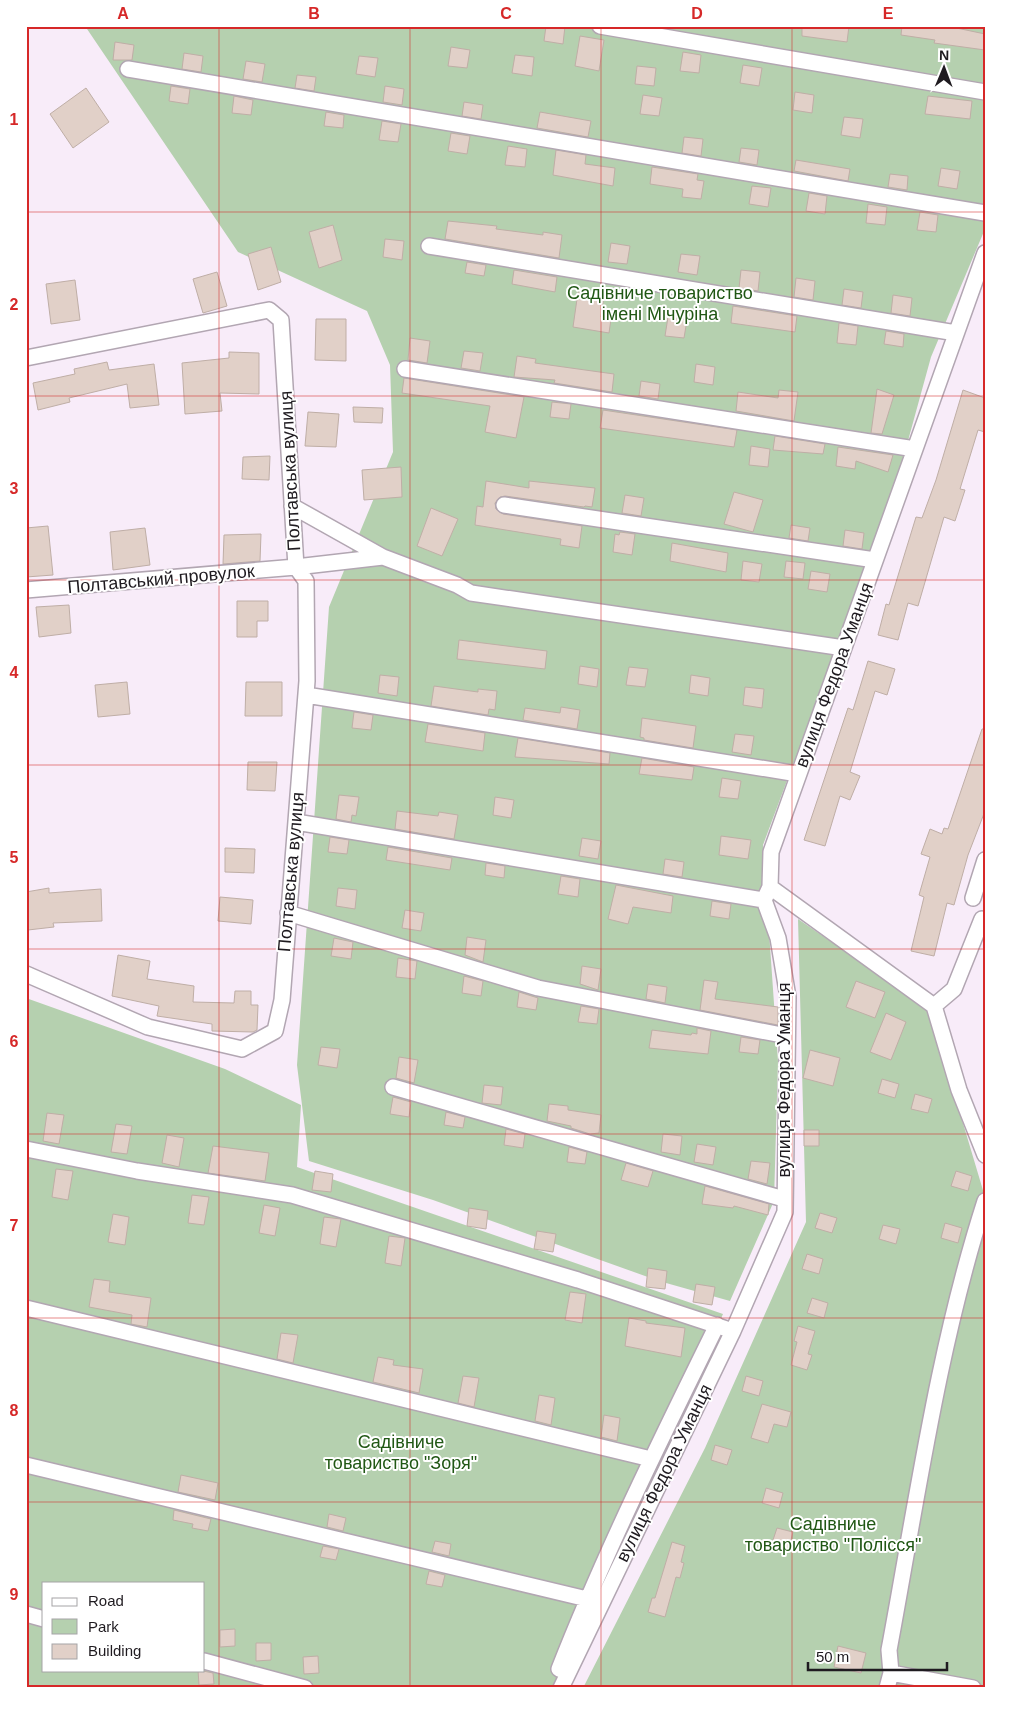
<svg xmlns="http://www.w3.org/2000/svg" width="1011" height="1714" font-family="Helvetica,sans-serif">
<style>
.green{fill:#b5d0af;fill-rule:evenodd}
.building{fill:#e1d0c8;stroke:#bfaea6}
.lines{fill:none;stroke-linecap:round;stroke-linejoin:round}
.minor-casing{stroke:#b2a6b2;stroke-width:18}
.minor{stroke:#fff;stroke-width:15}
.grid{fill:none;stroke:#d62828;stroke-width:1;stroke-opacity:0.55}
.labels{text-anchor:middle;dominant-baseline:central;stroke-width:4;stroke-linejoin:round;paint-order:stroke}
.park-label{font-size:18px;fill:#205714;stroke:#fff}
.street-label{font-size:18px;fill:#1f1b20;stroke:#fff}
.neatline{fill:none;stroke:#d62828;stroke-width:2}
.grid-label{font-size:16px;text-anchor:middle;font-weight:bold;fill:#d62828}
</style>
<rect width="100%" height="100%" fill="#f8ecf9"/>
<path class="green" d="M85,26H985V229L931,357L892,499L763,845L778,1061L774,1201L730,1301L659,1281L433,1200L309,1161L297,1065L329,607L393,452L390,365L367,311L238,252Z
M798,919L929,1009L985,1197V1688H583L705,1448L806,1222Z
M26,998L225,1069L301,1105L297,1167L723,1314L556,1688H26ZM44,1583H204V1670H44Z"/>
<path class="building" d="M546,26H565L563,44L544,41Z
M802,26H849L847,42L802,36Z
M902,26H947L985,34V50L934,43L935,40L901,35Z
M580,36L604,40L599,71L575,66Z
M115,42L134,45L132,60H113Z
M451,47L470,50L467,68L448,66Z
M683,52L701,55L699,73L680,71Z
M184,53L203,56L201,72L182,69Z
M515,55L534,57L532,76L512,73Z
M359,56L378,58L375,77L356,74Z
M246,61L265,64L262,82L243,79Z
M743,65L762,68L759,86L740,83Z
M637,66L656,68L654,86L635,84Z
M297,75L316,77L314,91L295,88Z
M171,86L190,89L188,104L169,101Z
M385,86L404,89L402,105L383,102Z
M86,88L109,122L73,148L50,114Z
M795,92L814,95L812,113L793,110Z
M643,95L662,98L659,116L640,114Z
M234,96L253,100L251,115L232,113Z
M928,96L972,101L970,119L925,114Z
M464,102L483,105L481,119L462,116Z
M326,112L344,115L343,128L324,126Z
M540,112L591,121L588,137L537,128Z
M844,117L863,119L860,138L841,135Z
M382,121L401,124L398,142L379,140Z
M451,133L470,136L467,154L448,151Z
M684,137L703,139L701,156L682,153Z
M508,146L527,149L525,167L505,165Z
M741,148L759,150L757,165L739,162Z
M556,150L586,155L585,164L615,168L613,186L553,175Z
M796,160L850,169L848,181L794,171Z
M652,167L698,174L697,180L704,181L701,199L682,197L683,189L650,184Z
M941,168L960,171L957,189L938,186Z
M890,174L908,176L907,190L888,187Z
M752,186L771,188L768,207L749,204Z
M809,193L827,196L825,214L806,211Z
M868,204L887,207L885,225L866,223Z
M920,212L938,215L936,232L917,230Z
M448,221L497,226L496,229L543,235V232L562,235L559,258L445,239Z
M333,225L342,260L319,268L309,232Z
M385,239L404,241L402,260L383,257Z
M611,243L630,246L627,264L608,262Z
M271,247L281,282L258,290L248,254Z
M681,254L700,256L697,275L678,272Z
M467,262L486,265L484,276L465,273Z
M514,270L557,277L555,292L512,284Z
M741,270L760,272L758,291L739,288Z
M217,272L227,306L203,313L193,279Z
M796,278L815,281L813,300L794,297Z
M75,280L80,320L51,324L46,284Z
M844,289L863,292L861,308L842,305Z
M578,292L604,296L601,317L611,319L609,333L573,327Z
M893,295L912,298L910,316L891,313Z
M733,306L797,316L795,332L731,323Z
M668,317L687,320L684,338L665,336Z
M316,319H346V361L315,360Z
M839,323L858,326L856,345L837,343Z
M886,331L904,334L903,347L884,344Z
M410,338L430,341L427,363L408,360Z
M464,351L483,353L480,371L461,368Z
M229,352L259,353V394L220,393L222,411L185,414L182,363L229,358Z
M517,356L536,359L535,363L614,374L612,392L554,383L555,380L514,377Z
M107,362L109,370L154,364L159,405L130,408L127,384L69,398L70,402L38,410L33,383L75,374L74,369Z
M696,364L715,367L713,385L694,382Z
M404,378L524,397L516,438L485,432L490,406L402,393Z
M641,381L660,384L658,399L639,396Z
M877,389L894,395L882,434L871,433Z
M779,390L798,392L794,421L736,411L738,392L778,398Z
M963,390L985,398V432L978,430L960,489L965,490L955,521L944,517L918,606L908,603L898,640L878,635L886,604L889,605L916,517L922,518L936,480Z
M552,402L571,404L569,419L550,417Z
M353,407L383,408L382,423L354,422Z
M603,410L737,430L734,447L600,428Z
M308,412L339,414L336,447L305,446Z
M775,436L825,444L823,454L773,450Z
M751,446L770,449L768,467L749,465Z
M838,447L893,455L888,472L856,461L855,469L836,466Z
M270,456L269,480L242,479L243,457Z
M401,467L402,497L364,500L362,470Z
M486,481L529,488V481L595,488L592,507L585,506L584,507L505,496L500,497L495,503L496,509L503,514L582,526L579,548L560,545L561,539L475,525L477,506L483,507Z
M734,492L763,500L753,532L724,524Z
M625,495L644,498L641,516L622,513Z
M431,508L458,519L442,556L417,546Z
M791,525L810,528L808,541L789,538Z
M48,526L53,575L26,577V528Z
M145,528L150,565L113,570L110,532Z
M845,530L864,533L862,549L843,546Z
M620,532L635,534L632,555L613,552L615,534L619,535Z
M261,534L260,561L223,564L224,535Z
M672,543L728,553L726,572L670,561Z
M743,561L762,564L759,582L741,580Z
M786,561L805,563L803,579L784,577Z
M811,571L830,574L827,592L808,589Z
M237,601H268V621H257V637H237Z
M69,605L71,633L39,637L36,607Z
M459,640L547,651L545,669L457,659Z
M868,661L895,669L887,695L875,691L850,772L860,776L850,800L840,796L825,846L804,840L848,708L853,710Z
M580,666L599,669L597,687L578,684Z
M629,667L648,669L645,687L626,685Z
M380,675L399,677L397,696L378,693Z
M691,675L710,678L708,696L689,693Z
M127,682L130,714L98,717L95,685Z
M246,682H282V716H245Z
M434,686L478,692V689L497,691L495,710L489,709L488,715L431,706Z
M745,687L764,689L762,708L743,705Z
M561,707L580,710L577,729L523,720L525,708L560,713Z
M354,712L373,715L371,730L352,728Z
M642,718L696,726L693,748L644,740V738L640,737Z
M428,724L485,733L483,751L425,742Z
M982,729H985V811L968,855L954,905L947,903L934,956L911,951L924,897L919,895L930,857L921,854L930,829L942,834L944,828L948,829Z
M735,734L754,736L751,755L732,752Z
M518,738L610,753L609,764L515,757Z
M642,758L694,767L692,780L639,774Z
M248,762H277L275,791L247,790Z
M722,778L741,781L738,799L719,797Z
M339,795L359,797L356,816L352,815L351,822L336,819Z
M495,797L514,800L511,818L493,815Z
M397,811L438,816L439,812L458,815L454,839L395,829Z
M721,836L751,840L748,859L719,855Z
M330,837L349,840L347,854L328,852Z
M582,838L601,841L598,859L579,856Z
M388,847L452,858L450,870L386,860Z
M225,848L255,849L254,873L225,872Z
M665,859L684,862L682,877L663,874Z
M486,863L505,866L504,878L485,875Z
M561,876L580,879L578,897L558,894Z
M616,885L673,896L671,913L633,907L628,924L608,919Z
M49,888V893L101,889L102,921L53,923L54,927L28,930L26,892Z
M338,888L357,890L355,909L336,906Z
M220,897L253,900L251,924L218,921Z
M712,901L731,904L729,919L710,916Z
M405,910L424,913L421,931L402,928Z
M467,937L486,940L483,962L465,955Z
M334,938L353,942L351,959L331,956Z
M118,955L150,961L147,979L194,986L193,1002L234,1003L235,991H251V1005H258L257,1030L253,1032L212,1031V1024L157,1016L159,1006L112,996Z
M398,958L417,961L415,979L396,977Z
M582,966L601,969L598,990L580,984Z
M464,976L483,981L481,996L462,993Z
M704,980L718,982L715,999L778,1007V1025L700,1010Z
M856,981L885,992L875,1018L846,1007Z
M648,984L667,987L665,1003L646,999Z
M519,992L538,998L536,1010L517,1007Z
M581,1006L599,1009L597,1024L578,1022Z
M886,1013L906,1022L891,1060L870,1052Z
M697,1028L711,1031L708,1054L649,1048L652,1030L691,1035L692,1033L697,1034Z
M741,1037L760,1040L758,1054L739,1052Z
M321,1047L340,1049L337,1068L318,1065Z
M810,1050L840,1058L833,1086L803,1078Z
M399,1057L418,1060L414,1083L396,1078Z
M882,1079L899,1084L895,1098L878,1093Z
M484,1085L503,1087L501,1105L482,1103Z
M915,1094L932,1099L928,1113L911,1109Z
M393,1097L411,1102L409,1117L390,1114Z
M549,1104L568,1106V1110L601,1115L599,1133L590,1134L571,1128V1126L547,1121Z
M446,1112L465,1117L463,1128L444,1125Z
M47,1113L64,1115L59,1144L43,1141Z
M116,1124L132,1126L127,1154L111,1152Z
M506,1129L525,1134L523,1148L504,1145Z
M804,1130H819V1146H804Z
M663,1134L682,1136L680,1155L661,1152Z
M167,1135L184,1138L179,1167L162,1163Z
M697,1144L716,1147L713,1165L694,1162Z
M213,1146L269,1153L265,1181L208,1173Z
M569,1147L587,1152L585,1164L567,1162Z
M751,1161L770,1163L767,1184L748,1179Z
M626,1163L653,1171L648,1187L621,1180Z
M56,1169L73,1171L68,1200L52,1197Z
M315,1171L333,1174L331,1192L312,1190Z
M956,1171L972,1176L968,1191L951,1186Z
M705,1186L769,1204L768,1215L734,1206L733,1208L702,1204Z
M192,1195L209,1197L204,1225L188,1223Z
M264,1205L280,1208L275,1236L259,1233Z
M469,1208L488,1211L486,1229L467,1226Z
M820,1213L837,1218L832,1233L815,1228Z
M113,1214L129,1217L125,1245L108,1242Z
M324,1217L341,1219L336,1247L320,1244Z
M945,1223L962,1228L958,1243L941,1238Z
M883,1225L900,1229L896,1244L879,1239Z
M537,1231L556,1234L553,1252L534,1249Z
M389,1236L405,1238L401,1266L385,1263Z
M807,1254L823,1259L819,1274L802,1269Z
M648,1268L667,1271L665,1289L646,1287Z
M94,1279L110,1281L109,1292L151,1298L147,1327L131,1324L132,1315L89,1307Z
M696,1284L715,1287L712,1305L693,1302Z
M570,1292L586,1294L582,1323L565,1320Z
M812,1298L828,1303L824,1318L807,1313Z
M629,1318L646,1321V1323L685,1328L681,1357L625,1346Z
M798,1326L815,1331L808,1354L812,1355L807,1370L791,1365L797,1342L794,1341Z
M281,1333L298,1335L293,1363L277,1359Z
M378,1357L394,1360L393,1365L423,1369L419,1393L373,1382Z
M463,1376L479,1378L474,1407L458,1403Z
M746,1376L763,1381L759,1396L742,1391Z
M539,1395L555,1398L551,1425L535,1421Z
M762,1404L791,1412L787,1427L774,1424L768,1443L751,1438Z
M604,1415L620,1418L617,1441L601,1437Z
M715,1445L732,1450L727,1465L711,1460Z
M181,1475L218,1483L215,1500L178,1492Z
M766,1488L783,1493L779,1508L762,1503Z
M174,1510L211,1519L208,1531L192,1528L193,1524L173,1520Z
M329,1514L346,1518L343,1531L327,1527Z
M777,1528L793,1532L789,1548L772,1543Z
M435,1541L451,1544L449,1556L432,1552Z
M672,1542L685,1546L681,1562L684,1563L680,1578L676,1577L665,1617L648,1612L652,1598H655Z
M323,1546L339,1549L336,1560L320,1557Z
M429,1571L445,1575L442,1587L426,1584Z
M235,1629V1646L220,1647V1630Z
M256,1643H271V1660L256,1661Z
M838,1646L866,1653L861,1673L834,1667Z
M318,1656L319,1673L304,1674L303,1657Z
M198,1670L213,1673L214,1684L199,1685Z"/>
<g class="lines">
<defs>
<path id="minor" d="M600,26L985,92
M128,69L985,213
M429,246L956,333
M26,358L269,310L281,320L296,567L306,581L307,681L282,1000L275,1031L242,1049L148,1027L26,974
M405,369L915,449
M504,505L875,560
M292,506L383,557
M26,590L296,567L383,557L457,585L471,593L844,648
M306,695L798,774
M296,822L764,900
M770,887L934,1006L959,1090L985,1155
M973,898L985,860
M288,913L538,988L787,1036
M934,1006L954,989L982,919
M393,1087L784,1199
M26,1149L137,1171L292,1195L578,1280L733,1331
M26,1308L651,1459
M26,1465L587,1599
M26,1614L44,1619
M204,1661L305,1688
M559,1669C605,1552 661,1439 717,1325
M891,1673L973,1688
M561,1688L733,1331L785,1212L788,997L778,938L764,900L770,887L771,852L985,253
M887,1688L891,1673L889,1650C917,1500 938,1347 985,1201"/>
</defs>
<use href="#minor" class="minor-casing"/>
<use href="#minor" class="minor"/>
</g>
<path class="grid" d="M219,26V1688M410,26V1688M601,26V1688M792,26V1688M26,212H985M26,396H985M26,580H985M26,765H985M26,949H985M26,1134H985M26,1318H985M26,1502H985"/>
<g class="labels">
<g class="park-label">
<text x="660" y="293">Садівниче товариство<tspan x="660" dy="21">імені Мічуріна</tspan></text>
<text x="401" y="1442">Садівниче<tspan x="401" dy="21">товариство "Зоря"</tspan></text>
<text x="833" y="1524">Садівниче<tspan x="833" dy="21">товариство "Полісся"</tspan></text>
</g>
<g class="street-label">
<text transform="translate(290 471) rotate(-93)">Полтавська вулиця</text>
<text transform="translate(161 579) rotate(-5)">Полтавський провулок</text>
<text transform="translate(834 675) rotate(-70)">вулиця Федора Уманця</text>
<text transform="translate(291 872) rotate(-85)">Полтавська вулиця</text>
<text transform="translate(784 1080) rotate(-90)">вулиця Федора Уманця</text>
<text transform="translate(664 1473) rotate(-64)">вулиця Федора Уманця</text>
</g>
</g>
<rect width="1011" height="1714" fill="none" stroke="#ffffff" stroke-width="55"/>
<rect x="42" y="1582" width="162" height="90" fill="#ffffff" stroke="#a5a4a6"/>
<rect x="52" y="1598" width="25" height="8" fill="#ffffff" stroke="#a5a4a6"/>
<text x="88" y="1606" font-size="15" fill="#1f1b20">Road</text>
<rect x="52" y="1619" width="25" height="15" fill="#b5d0af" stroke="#a5a4a6"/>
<text x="88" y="1632" font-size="15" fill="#1f1b20">Park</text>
<rect x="52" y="1644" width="25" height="15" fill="#e1d0c8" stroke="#a5a4a6"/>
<text x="88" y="1656" font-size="15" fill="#1f1b20">Building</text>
<g transform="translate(944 68) rotate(1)" stroke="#ffffff" stroke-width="4" paint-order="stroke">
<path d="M0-4L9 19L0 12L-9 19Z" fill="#1f1b20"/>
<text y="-8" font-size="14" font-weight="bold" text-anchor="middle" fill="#1f1b20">N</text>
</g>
<path d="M808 1662v8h139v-8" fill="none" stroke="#1f1b20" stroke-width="2.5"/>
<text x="816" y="1662" font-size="15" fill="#1f1b20" stroke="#ffffff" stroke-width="4" paint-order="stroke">50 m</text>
<rect x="28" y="28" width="956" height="1658" class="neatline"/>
<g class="grid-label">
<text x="123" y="19">A</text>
<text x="314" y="19">B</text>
<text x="506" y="19">C</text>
<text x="697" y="19">D</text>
<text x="888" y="19">E</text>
<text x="14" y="125">1</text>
<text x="14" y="310">2</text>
<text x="14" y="494">3</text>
<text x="14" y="678">4</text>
<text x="14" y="863">5</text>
<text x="14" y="1047">6</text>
<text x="14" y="1231">7</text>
<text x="14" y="1416">8</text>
<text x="14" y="1600">9</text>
</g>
</svg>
